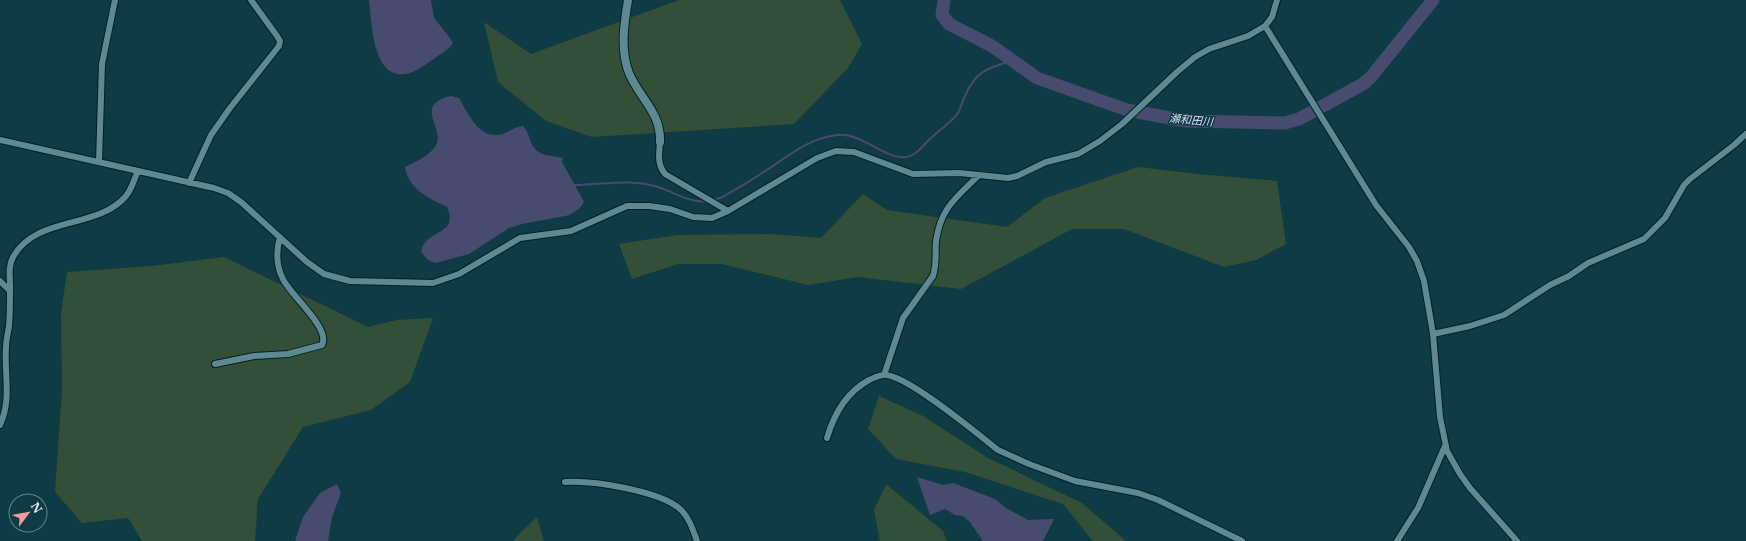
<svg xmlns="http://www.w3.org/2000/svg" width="1746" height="541" font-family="'Libre Baskerville','Noto Sans JP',serif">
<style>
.green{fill:#334f37}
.water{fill:#484b70}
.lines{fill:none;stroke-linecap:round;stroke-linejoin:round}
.stream{stroke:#484b70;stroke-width:2}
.river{stroke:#484b70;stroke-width:13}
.minor-casing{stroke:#012127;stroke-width:8}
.tertiary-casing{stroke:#012127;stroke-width:10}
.minor{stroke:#5e8892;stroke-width:6}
.tertiary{stroke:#5e8892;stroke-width:8}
.labels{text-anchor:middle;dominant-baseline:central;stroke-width:3;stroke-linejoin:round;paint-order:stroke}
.water-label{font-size:11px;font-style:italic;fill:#d7dbf5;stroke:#0f3b44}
</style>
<rect width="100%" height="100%" fill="#0f3b44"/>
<path class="green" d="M679,0H840L862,44L848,68L794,124L592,137L546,121L498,82L484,22L531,54Z
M1138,167L1198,174L1277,181L1286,244L1256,260L1224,267L1124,229H1072L961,289L858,277L808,285L722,264H678L632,279L619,244L677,235L769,234L821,238L863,194L887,210L1007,227L1045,198Z
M224,257L368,327L397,320L433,318L410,382L371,410L303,427L258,499L255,541H142L128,518L82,523L55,492L62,390L61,313L67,272L152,266Z
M879,396L923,416L988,458L1082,503L1126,541H1093L1063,504L965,472L896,459L868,429Z
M886,484L943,531L947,541H880L874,510Z
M537,517L544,541H513L514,539Z"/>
<path class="water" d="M369,0H431L434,18L450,38L453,43L449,48C439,55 420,70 410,73C372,84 372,22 369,0Z
M451,96L459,98C467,111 477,136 496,135C505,135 513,127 523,126C530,133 529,142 535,149C541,156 554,156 563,158L562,162L584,202L580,208L570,215L522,224L509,228L469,254L435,263L428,260L421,252C424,229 460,236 447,207C429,198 409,190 405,167C416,161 431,156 437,143C443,128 414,104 451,96Z
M917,477L943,485L953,483L995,499L1006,508L1028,520L1054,519L1043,541H983L970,522L963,516L955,515L945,509L930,515Z
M337,484L341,493L332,517L328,541H295L303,517L320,493Z"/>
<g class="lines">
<path class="stream" d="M572,185C600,185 631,178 658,187C674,192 691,204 708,201
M713,200L723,197C736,189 749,182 762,173C786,158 808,138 837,135C866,132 891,168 914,154C921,150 925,143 931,138C940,129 951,123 958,113C961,108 962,101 965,96C975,72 987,68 1011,61"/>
<path class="river" d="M944,0L942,15L949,24L992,46L1037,78L1127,110L1186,121L1285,123L1299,119L1363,84L1371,77L1433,0"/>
<defs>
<path id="minor" d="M1265,26L1376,205L1409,247L1417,261L1424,281L1433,334L1440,417L1447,451L1460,474L1470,488L1517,541
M0,140L214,188L228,193L241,202L307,262L324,274L350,281L433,283L459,274L520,238L571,231L627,206H649L670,209L693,217L712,218L728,211L817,158L836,151L854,152L913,174L959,173L1008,178L1017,176L1046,162L1078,154L1100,141L1122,124L1177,72L1195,57L1209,49L1248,36L1265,26L1272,17L1277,0
M660,142C659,154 657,164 665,174L728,211
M99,162L102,64L115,0
M189,183L211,135L230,108L279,46L280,41L277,36L251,0
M0,281L10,291
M1433,334L1470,326L1504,315L1550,285L1569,276L1588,263L1644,239L1665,218L1684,185L1690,179L1734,145L1746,134
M215,364L254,356L288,354L322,345C331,328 290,295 283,279C276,266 276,250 280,237
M884,375L903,318L933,276C937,264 935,253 936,241C941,207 956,198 979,175
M0,425C12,399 4,374 6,347C6,340 8,333 9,326C10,315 10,304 10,293C11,281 7,268 13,257C37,215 97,230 126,196C132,189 134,179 138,171
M827,438C834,414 847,392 869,380C874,378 879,375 884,375C905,373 979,435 998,450L1029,464L1075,481L1138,493L1158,500L1242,541
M565,482C592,480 660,491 680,509C689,517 693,530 697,541
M1397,541L1418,508L1445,446"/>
<path id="tertiary" d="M628,0C624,24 620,50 629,73C640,99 661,112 660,142"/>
</defs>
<use href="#minor" class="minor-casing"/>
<use href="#tertiary" class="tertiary-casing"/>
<use href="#minor" class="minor"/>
<use href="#tertiary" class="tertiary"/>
</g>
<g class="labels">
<g class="water-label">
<text transform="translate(1191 120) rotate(5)">瀬和田川</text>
</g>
</g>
<g transform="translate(28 513) rotate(58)"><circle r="19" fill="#0f3b44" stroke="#64878f"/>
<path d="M0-3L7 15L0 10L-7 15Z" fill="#f59b9c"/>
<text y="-6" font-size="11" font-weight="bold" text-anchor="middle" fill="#e3f9ff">N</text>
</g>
</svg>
